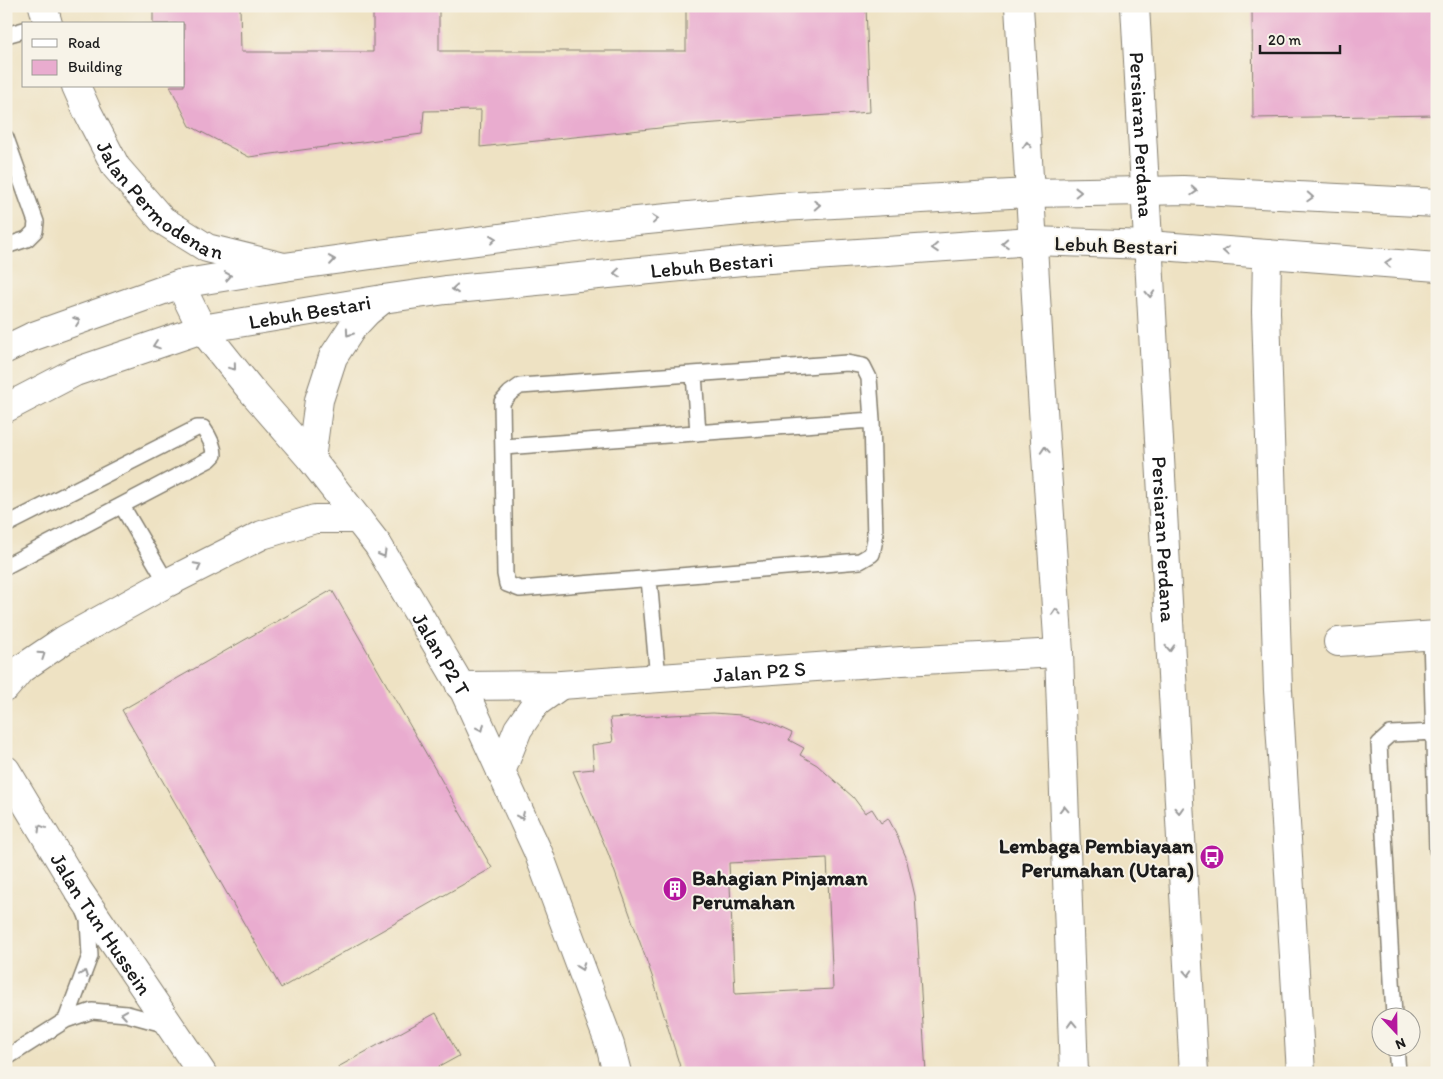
<svg xmlns="http://www.w3.org/2000/svg" width="1443" height="1079" font-family="Itim,sans-serif">
<style>
.building{fill:#e9accf;fill-rule:evenodd}
.lines{fill:none;stroke-linecap:round;stroke-linejoin:round}
.service-casing{stroke:#857f70;stroke-width:18}
.minor-casing{stroke:#857f70;stroke-width:30}
.tertiary-casing{stroke:#857f70;stroke-width:30}
.secondary-casing{stroke:#857f70;stroke-width:30}
.primary-casing{stroke:#857f70;stroke-width:30}
.service{stroke:#fff;stroke-width:15}
.minor{stroke:#fff;stroke-width:28}
.tertiary{stroke:#fff;stroke-width:28}
.secondary{stroke:#fff;stroke-width:28}
.primary{stroke:#fff;stroke-width:28}
.oneway{stroke:#999}
.labels{text-anchor:middle;dominant-baseline:central;stroke-width:4;stroke-linejoin:round;paint-order:stroke}
.street-label{font-size:21px;fill:#1c1c1c;stroke:#f7f3e8}
.poi-label{font-size:21px;font-weight:bold;fill:#1c1c1c;stroke:#f7f3e8;text-anchor:end}
</style>
<rect width="100%" height="100%" fill="#f7f3e8"/>
<filter id="ink" filterUnits="userSpaceOnUse"><feTurbulence type="fractalNoise" baseFrequency=".02" numOctaves="2"/><feDisplacementMap in="SourceGraphic" scale="10" xChannelSelector="R" yChannelSelector="G"/><feConvolveMatrix kernelMatrix="1 2 1 2 8 2 1 2 1" color-interpolation-filters="sRGB"/></filter>
<filter id="wash" filterUnits="userSpaceOnUse"><feTurbulence type="fractalNoise" baseFrequency=".0096" numOctaves="4" result="noise"/><feDisplacementMap in="SourceGraphic" scale="20" xChannelSelector="R" yChannelSelector="G"/><feGaussianBlur stdDeviation="1.12" result="paint"/><feColorMatrix in="noise" values="0 0 0 0 0 0 0 0 0 0 0 0 0 0 0 0 0 1.4 0 .05"/><feComposite in="paint" operator="in"/></filter>
<g filter="url(#wash)">
<rect width="100%" height="100%" fill="#eee2c3"/>
<g id="blocks">
<path class="building" d="M153,6H240L241,52H373V6H439V51H686V6H866L870,112L688,125L480,147L481,110L424,111L422,134L249,157L190,126L170,86H184V24H153Z
M1291,6H1437V115L1253,118L1252,9L1291,8Z
M332,590L492,868L281,988L122,710Z
M713,713L741,715L754,718L768,722L792,733L789,740L804,748L800,755L817,765L853,797L865,813L872,809L881,823L888,818L895,831L906,857L915,896L926,1073H682L652,976L608,853L573,771L594,769L592,745L613,742L610,718ZM827,858L833,989L735,994L729,863Z
M436,1013L459,1056L428,1073H341L338,1067Z"/>
</g>
</g>
<g filter="url(#ink)">
<use href="#blocks" fill-opacity="0" stroke="#857f70" stroke-width="1"/>
<g class="lines">
<defs>
<path id="service" d="M6,35L24,30
M6,138L36,222L35,231L27,239L6,246
M847,363L863,366L869,378L872,420L875,539L872,554L860,561L520,589L507,584L505,574L502,402L510,393L520,386Z
M694,374L698,433
M504,447L872,420
M122,506L167,583
M6,525L197,428H203C208,435 214,446 214,455L210,459L6,566
M649,579L658,679
M1431,636L1437,850
M1394,1016L1379,744L1390,734L1437,732
M66,1020L90,956L88,920L85,912
M1396,1046L1398,1073
M6,1058L66,1020L92,1011L127,1014L167,1025"/>
<g id="minor">
<path d="M1267,254L1266,312L1278,690L1301,1073"/>
<path id="s1" d="M180,284L202,329L251,390L311,459L378,545L465,693L538,852L610,1045L617,1073"/>
<path d="M311,459L319,400L333,357L352,328L367,312L383,299"/>
<path d="M1338,642L1437,635"/>
<path id="s2" d="M460,686L561,685L902,661L1059,653"/>
<path d="M6,687L21,669L64,640L167,583L262,535L315,519H358"/>
<path id="s3" d="M6,770L78,890L202,1073"/>
<path d="M501,772L518,729L536,703L561,685"/>
</g>
<g id="tertiary">
<path d="M43,6L48,24"/>
<path id="s4" d="M76,86L88,113L116,167L162,220L207,248L284,267"/>
<path d="M1146,191L1183,190L1437,203"/>
<path d="M1148,245L1437,267"/>
</g>
<g id="secondary">
<path d="M6,349L31,337L180,284L284,267L408,250L606,224L781,207L1030,193L1146,191"/>
<path id="s5" d="M6,408L75,372L202,329L383,299L446,290L742,261L1033,241L1148,245"/>
</g>
<g id="primary">
<path d="M1019,6L1039,348L1059,653L1074,1073"/>
<path id="s6" d="M1135,6L1194,1073"/>
</g>
</defs>
<use href="#service" class="service-casing"/>
<use href="#minor" class="minor-casing"/>
<use href="#tertiary" class="tertiary-casing"/>
<use href="#secondary" class="secondary-casing"/>
<use href="#primary" class="primary-casing"/>
<use href="#service" class="service"/>
<use href="#minor" class="minor"/>
<use href="#tertiary" class="tertiary"/>
<use href="#secondary" class="secondary"/>
<use href="#primary" class="primary"/>
</g>
<defs><path id="oneway-chevron" d="M-2-3.5L2.5 0L-2 3.5" fill="none" stroke-width="1.6" stroke-linecap="round" stroke-linejoin="round" transform="scale(1.25)"/></defs>
<g class="oneway">
<use href="#oneway-chevron" transform="translate(1027 145) rotate(-93)"/>
<use href="#oneway-chevron" transform="translate(1194 191) rotate(3)"/>
<use href="#oneway-chevron" transform="translate(1078 192) rotate(-1)"/>
<use href="#oneway-chevron" transform="translate(1310 197) rotate(3)"/>
<use href="#oneway-chevron" transform="translate(817 205) rotate(-3)"/>
<use href="#oneway-chevron" transform="translate(655 219) rotate(-6)"/>
<use href="#oneway-chevron" transform="translate(493 239) rotate(-7)"/>
<use href="#oneway-chevron" transform="translate(1005 243) rotate(176)"/>
<use href="#oneway-chevron" transform="translate(935 248) rotate(176)"/>
<use href="#oneway-chevron" transform="translate(1226 251) rotate(-176)"/>
<use href="#oneway-chevron" transform="translate(332 260) rotate(-8)"/>
<use href="#oneway-chevron" transform="translate(1388 263) rotate(-176)"/>
<use href="#oneway-chevron" transform="translate(617 273) rotate(174)"/>
<use href="#oneway-chevron" transform="translate(228 276) rotate(-9)"/>
<use href="#oneway-chevron" transform="translate(455 289) rotate(175)"/>
<use href="#oneway-chevron" transform="translate(1150 294) rotate(87)"/>
<use href="#oneway-chevron" transform="translate(77 321) rotate(-20)"/>
<use href="#oneway-chevron" transform="translate(349 333) rotate(125)"/>
<use href="#oneway-chevron" transform="translate(156 345) rotate(161)"/>
<use href="#oneway-chevron" transform="translate(233 367) rotate(51)"/>
<use href="#oneway-chevron" transform="translate(1045 450) rotate(-94)"/>
<use href="#oneway-chevron" transform="translate(383 554) rotate(60)"/>
<use href="#oneway-chevron" transform="translate(198 566) rotate(-28)"/>
<use href="#oneway-chevron" transform="translate(1056 612) rotate(-94)"/>
<use href="#oneway-chevron" transform="translate(1170 648) rotate(87)"/>
<use href="#oneway-chevron" transform="translate(42 655) rotate(-34)"/>
<use href="#oneway-chevron" transform="translate(481 728) rotate(65)"/>
<use href="#oneway-chevron" transform="translate(1064 809) rotate(-92)"/>
<use href="#oneway-chevron" transform="translate(1179 810) rotate(87)"/>
<use href="#oneway-chevron" transform="translate(521 816) rotate(65)"/>
<use href="#oneway-chevron" transform="translate(41 828) rotate(-121)"/>
<use href="#oneway-chevron" transform="translate(581 967) rotate(70)"/>
<use href="#oneway-chevron" transform="translate(1188 973) rotate(87)"/>
<use href="#oneway-chevron" transform="translate(84 974) rotate(-69)"/>
<use href="#oneway-chevron" transform="translate(124 1014) rotate(-171)"/>
<use href="#oneway-chevron" transform="translate(1072 1024) rotate(-92)"/>
</g>
</g>
<defs>
<symbol id="bus-disc" viewBox="-11 -11 22 22"><circle r="9.5" fill="#b5179e" stroke="#f7f3e8"/><path d="M-5-6H5V4H4V6H2V4H-2V6H-4V4H-5ZM-3.5-4V0h7V-4ZM-3.5 1.2v1.5H-2V1.2ZM2 1.2v1.5H3.5V1.2Z" fill="#fff"/></symbol>
<symbol id="building-disc" viewBox="-11 -11 22 22"><circle r="9.5" fill="#b5179e" stroke="#f7f3e8"/><path d="M-4-6H4V6H1V3H-1V6H-4ZM-2.5-4.3h1.7v1.8h-1.7ZM.8-4.3h1.7v1.8H.8ZM-2.5-1h1.7V.8h-1.7ZM.8-1h1.7V.8H.8Z" fill="#fff"/></symbol>
</defs>
<g fill-rule="evenodd">
<use href="#bus-disc" x="1198" y="843" width="28" height="28"/>
<use href="#building-disc" x="661" y="875" width="28" height="28"/>
</g>
<g class="labels">
<g class="street-label">
<text stroke="none"><textPath href="#s6" startOffset="129">Persiaran Perdana</textPath></text>
<text stroke="none"><textPath href="#s4" startOffset="146">Jalan Permodenan</textPath></text>
<text transform="translate(1116 245) rotate(2)">Lebuh Bestari</text>
<text stroke="none"><textPath href="#s5" startOffset="726">Lebuh Bestari</textPath></text>
<text stroke="none"><textPath href="#s5" startOffset="321">Lebuh Bestari</textPath></text>
<text stroke="none"><textPath href="#s6" startOffset="534">Persiaran Perdana</textPath></text>
<text stroke="none"><textPath href="#s1" startOffset="455">Jalan P2 T</textPath></text>
<text stroke="none"><textPath href="#s2" startOffset="300">Jalan P2 S</textPath></text>
<text stroke="none"><textPath href="#s3" startOffset="181">Jalan Tun Hussein</textPath></text>
</g>
<g class="poi-label">
<text x="1194" y="845">Lembaga Pembiayaan<tspan x="1194" dy="24">Perumahan (Utara)</tspan></text>
<text x="692" y="877" text-anchor="start">Bahagian Pinjaman<tspan x="692" dy="24">Perumahan</tspan></text>
</g>
</g>
<rect width="1443" height="1079" fill="none" stroke="#f7f3e8" stroke-width="25"/>
<rect x="22" y="22" width="162" height="65" fill="#f7f3e8" stroke="#9f9d96"/>
<rect x="32" y="39" width="25" height="8" fill="#ffffff" stroke="#9f9d96"/>
<text x="68" y="48" font-size="15" fill="#1c1c1c">Road</text>
<rect x="32" y="60" width="25" height="15" fill="#e9accf" stroke="#9f9d96"/>
<text x="68" y="72" font-size="15" fill="#1c1c1c">Building</text>
<g transform="translate(1396 1032) rotate(158)"><circle r="24" fill="#f7f3e8" stroke="#9f9d96"/>
<path d="M0-4L9 19L0 12L-9 19Z" fill="#b5179e"/>
<text y="-8" font-size="14" font-weight="bold" text-anchor="middle" fill="#1c1c1c">N</text>
</g>
<path d="M1260 45v8h80v-8" fill="none" stroke="#1c1c1c" stroke-width="2.5"/>
<text x="1268" y="45" font-size="15" fill="#1c1c1c" stroke="#f7f3e8" stroke-width="4" paint-order="stroke">20 m</text>
</svg>
